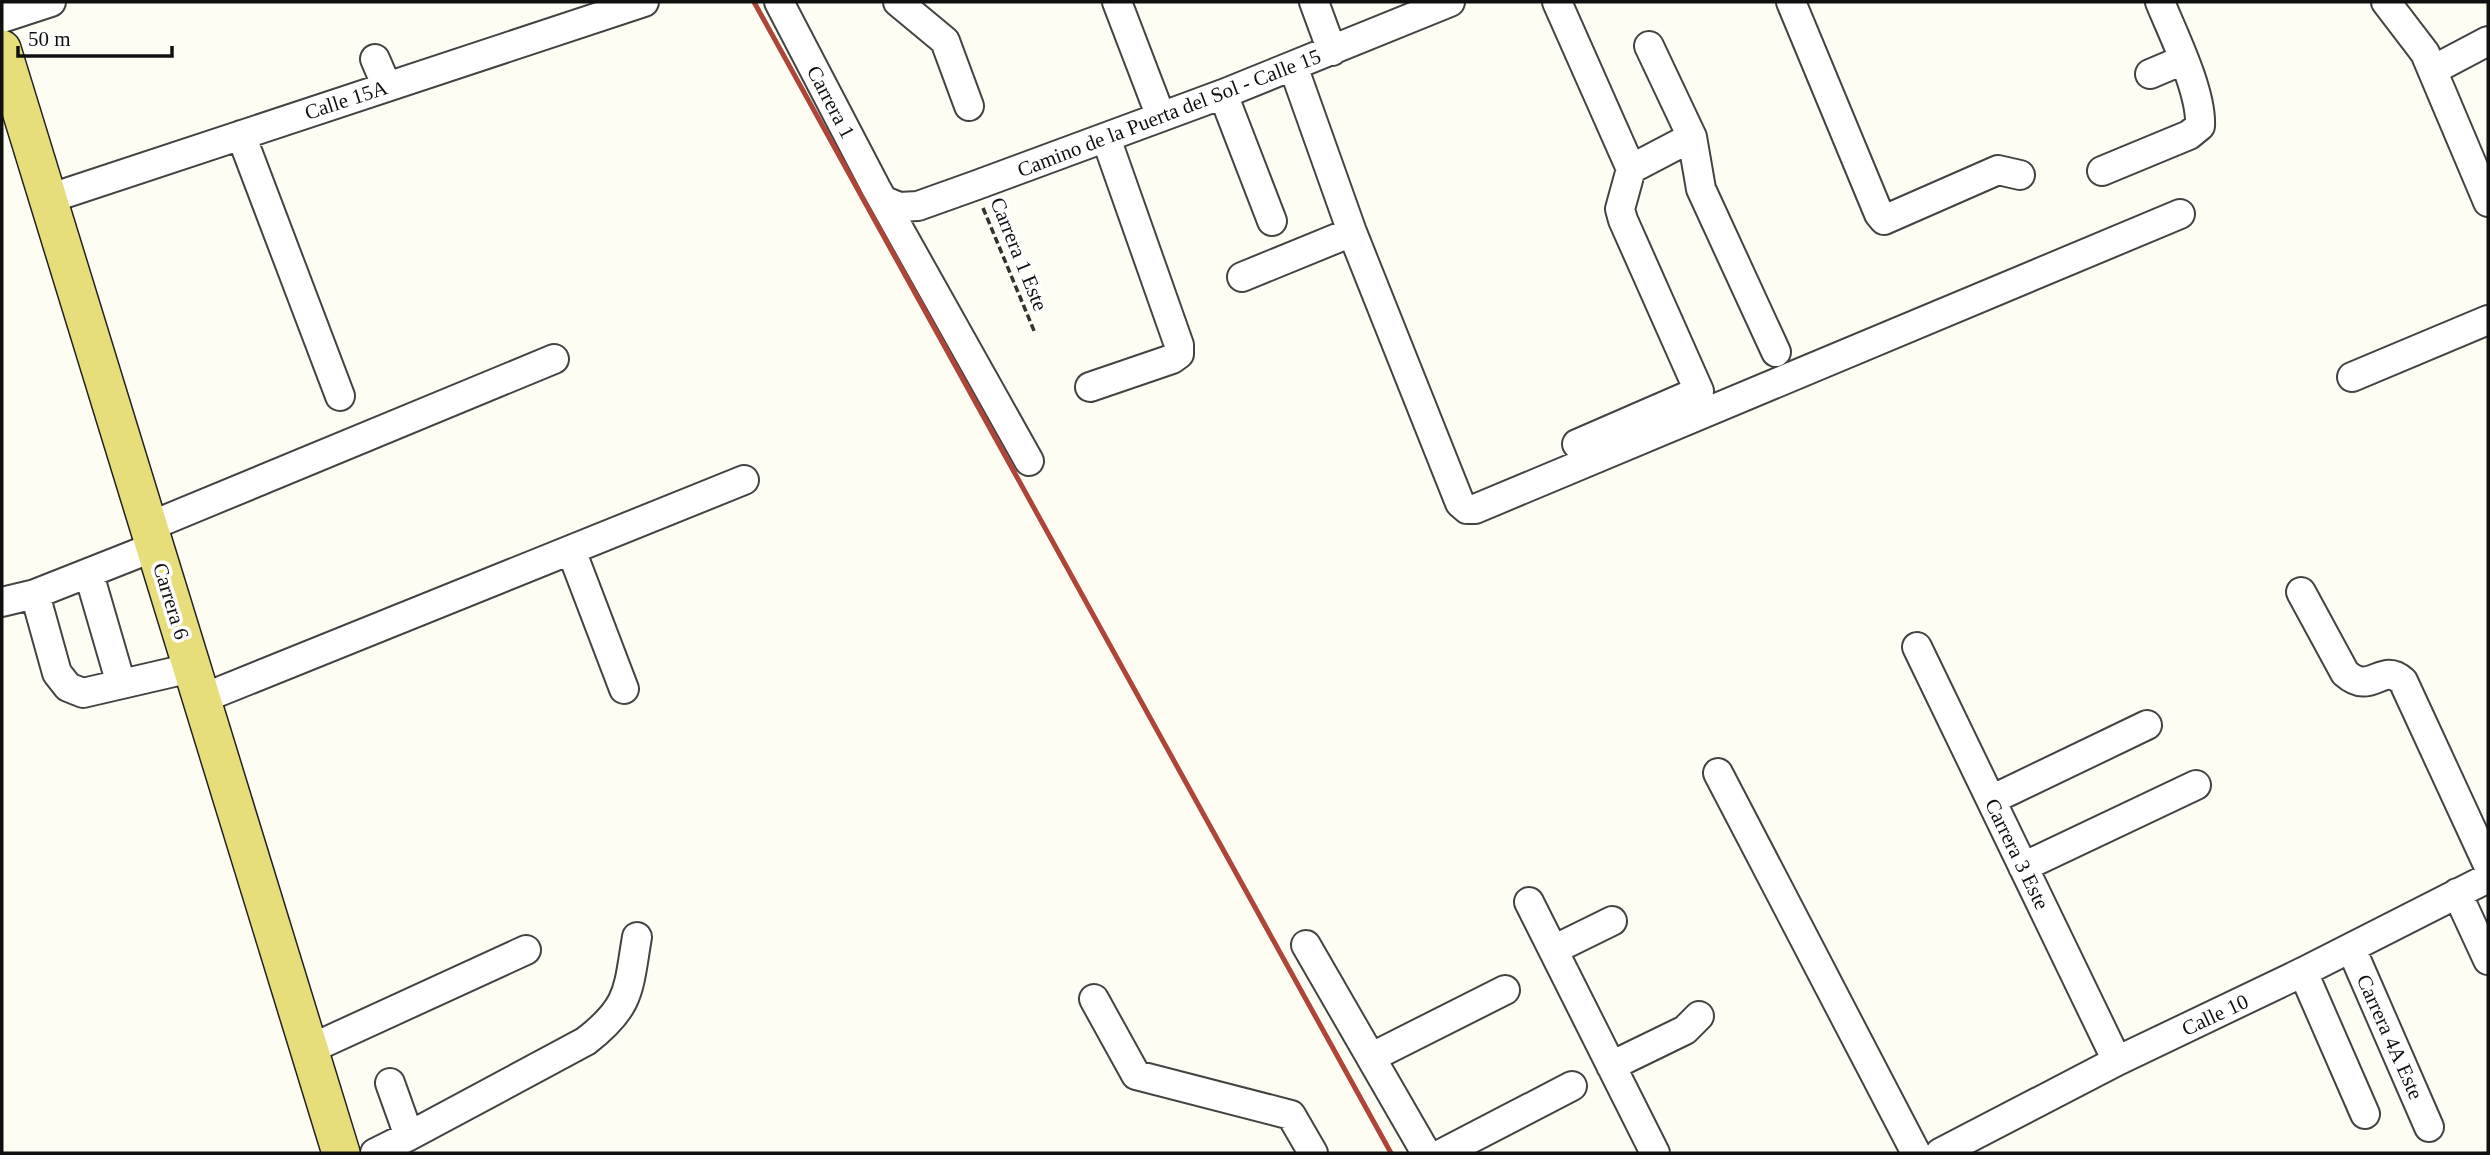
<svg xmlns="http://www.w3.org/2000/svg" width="2490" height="1155" font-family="Georgia,serif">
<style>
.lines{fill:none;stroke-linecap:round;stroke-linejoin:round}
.minor-casing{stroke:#434343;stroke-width:32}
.major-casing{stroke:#212121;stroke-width:40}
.path{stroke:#323232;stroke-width:3.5;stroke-dasharray:7 3.5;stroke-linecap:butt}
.minor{stroke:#fff;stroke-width:28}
.major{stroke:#e7de7b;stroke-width:37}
.rail{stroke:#af4539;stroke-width:5}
.labels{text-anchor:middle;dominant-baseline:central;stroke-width:7;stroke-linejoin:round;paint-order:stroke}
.street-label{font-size:21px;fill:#101010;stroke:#fff}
</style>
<rect width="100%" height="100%" fill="#fefdf4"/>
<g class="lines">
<defs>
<path id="minor" d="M779,2L876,188L1029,461
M898,2L945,41L969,106
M1117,2L1161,117
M1314,2L1332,51
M1557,2L1631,169L1620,209L1623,220L1699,391L1577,444
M1791,2L1879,214L1884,220L1998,170L2020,175
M2386,2L2425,53L2488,202
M2,18L51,2
M1649,46L1692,137L1701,189L1776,352
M375,59L387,87
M1293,66L1352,232L1460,503L1467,509H1475L2180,214
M2433,70L2488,41
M2150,74L2183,60
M1223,94L1272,221
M241,135L340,396
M1631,169L1692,137
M2102,171L2189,135L2200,126C2202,92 2173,34 2160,2
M48,199L644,2
M885,201L899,207L918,206L974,186L1223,94L1450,2
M1242,277L1352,232
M2352,377L2488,320
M1090,387L1172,359L1179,354V345L1106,138
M148,527L554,359
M154,547L35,594L57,673L68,687L83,693L191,668
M571,550L624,689
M89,574L121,684
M2301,592L2345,673C2372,697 2381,661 2403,681L2488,865
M2,602L35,594
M1917,647L2117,1061
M201,699L744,480
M1718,773L1916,1153
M1991,800L2147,725
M2023,867L2196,785
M2457,893L2488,960
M1529,902L1655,1153
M1306,945L1426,1153
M2351,948L2429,1127
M1553,950L1612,921
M2303,972L2365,1114
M1094,999L1136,1075L1291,1115L1313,1153
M308,1050L526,950
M1372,1057L1505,990
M1611,1066L1685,1030L1699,1016
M409,1136L586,1041C631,1006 628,990 637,937
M375,1153L409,1136L390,1083
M1443,1153L1572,1086
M1940,1153L2117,1061L2303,972L2488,878"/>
<path id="major" d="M2,49L341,1153"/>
</defs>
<use href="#minor" class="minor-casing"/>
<use href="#major" class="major-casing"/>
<path class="path" d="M983,208L1035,333"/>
<use href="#minor" class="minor"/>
<use href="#major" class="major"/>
<path class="rail" d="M754,2L1391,1153"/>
</g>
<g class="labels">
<g class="street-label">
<text transform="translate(346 100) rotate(-18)">Calle 15A</text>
<text transform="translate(831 102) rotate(62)">Carrera 1</text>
<text transform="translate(1169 113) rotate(-21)">Camino de la Puerta del Sol - Calle 15</text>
<text transform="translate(1019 254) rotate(68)">Carrera 1 Este</text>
<text transform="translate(171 601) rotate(73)">Carrera 6</text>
<text transform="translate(2017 854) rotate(64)">Carrera 3 Este</text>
<text transform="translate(2215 1015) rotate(-25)">Calle 10</text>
<text transform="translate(2390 1037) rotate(66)">Carrera 4A Este</text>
</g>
</g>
<rect width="2490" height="1155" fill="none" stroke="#101010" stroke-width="7"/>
<path d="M18 46v10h154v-10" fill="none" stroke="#101010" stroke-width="3.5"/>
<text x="28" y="46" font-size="21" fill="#101010" stroke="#ffffff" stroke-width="5" paint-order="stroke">50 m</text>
</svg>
